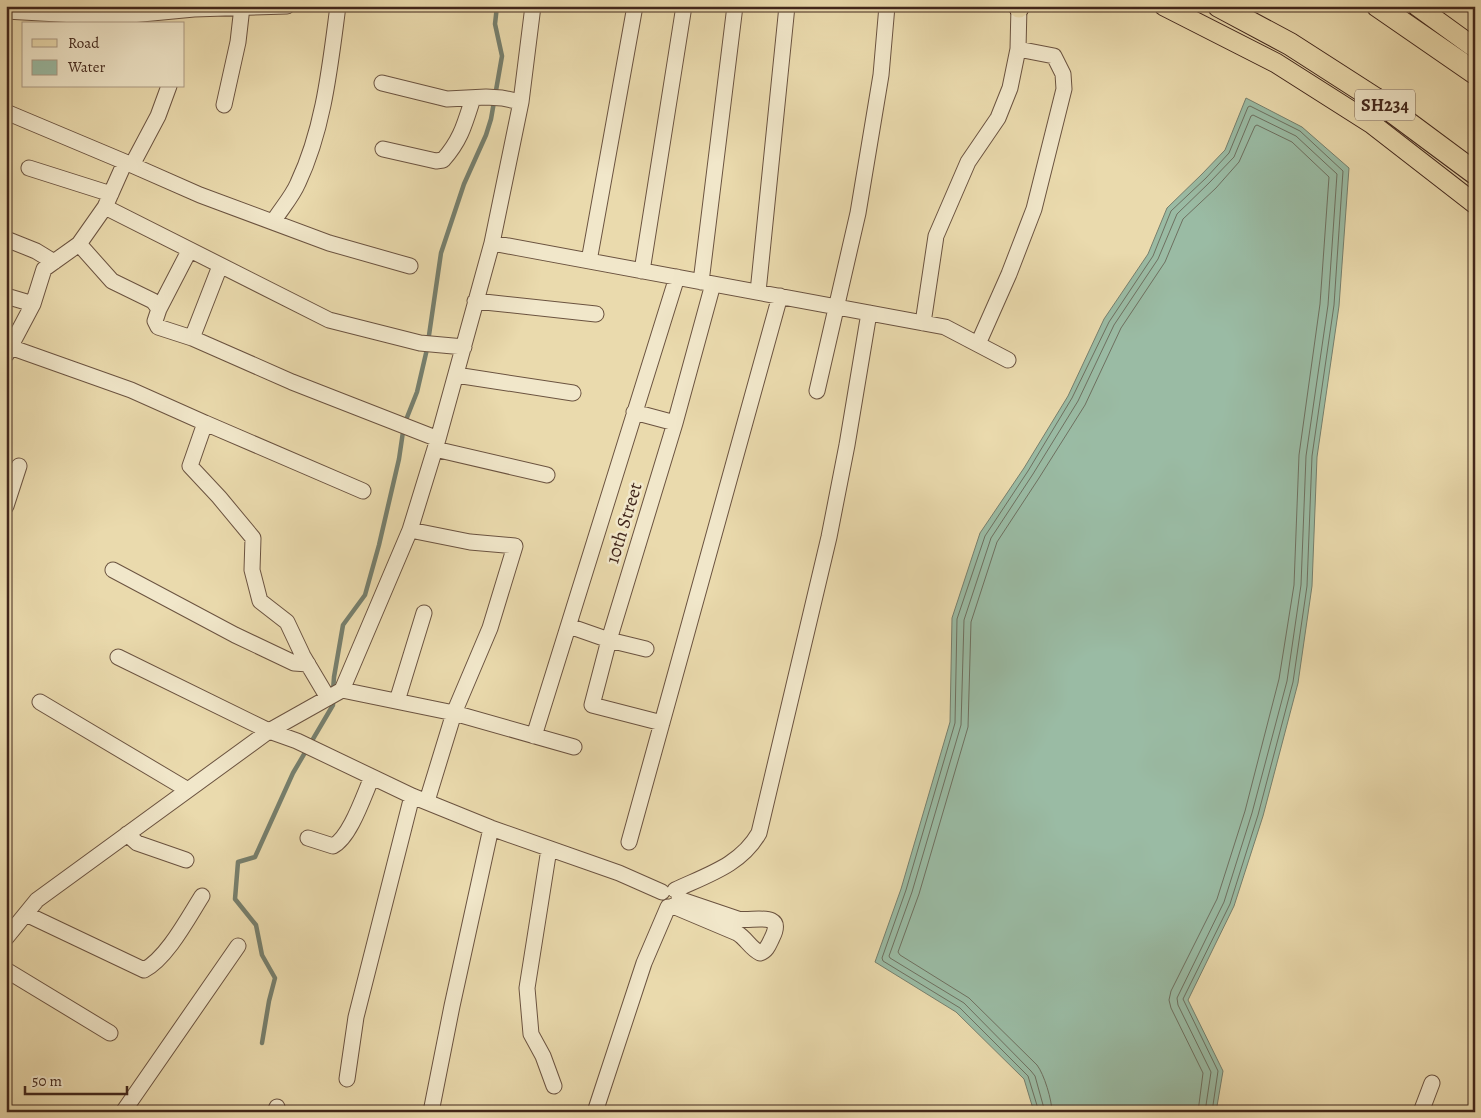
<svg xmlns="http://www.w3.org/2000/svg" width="1481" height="1118" font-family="Alegreya,serif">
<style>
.water{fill:#9abba4;stroke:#767f6d}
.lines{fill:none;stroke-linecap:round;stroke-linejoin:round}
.shore{stroke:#6e7060;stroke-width:1}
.stream{stroke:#767f6d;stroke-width:4.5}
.minor-casing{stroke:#6b5340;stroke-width:17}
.major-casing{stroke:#41261b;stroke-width:21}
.highway-casing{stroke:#41261b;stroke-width:24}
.minor{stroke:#f1e7ca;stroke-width:15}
.major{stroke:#eadaad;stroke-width:19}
.highway{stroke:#eadaad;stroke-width:22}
.labels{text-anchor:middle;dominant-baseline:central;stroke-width:5;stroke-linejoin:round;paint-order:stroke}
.shield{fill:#f1e7ca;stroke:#766050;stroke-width:1}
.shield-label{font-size:18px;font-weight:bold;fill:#41261b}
.street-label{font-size:19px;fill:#41261b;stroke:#f1e7ca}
</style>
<rect width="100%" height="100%" fill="#eadaad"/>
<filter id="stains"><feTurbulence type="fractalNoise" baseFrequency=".004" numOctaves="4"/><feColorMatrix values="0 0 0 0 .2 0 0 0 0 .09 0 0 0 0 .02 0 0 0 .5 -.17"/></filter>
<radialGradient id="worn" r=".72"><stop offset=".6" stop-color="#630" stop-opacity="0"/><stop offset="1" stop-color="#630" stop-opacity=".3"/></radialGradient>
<path class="water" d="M1246,98L1302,127L1349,168L1339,306L1317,457L1312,586L1298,683L1263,816L1234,906L1188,1000L1223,1071L1216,1112H1034L1024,1079L956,1012L875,962L901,889L950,722L952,618L980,533L1024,468L1068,396L1104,319L1148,254L1167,208L1202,174L1225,150Z"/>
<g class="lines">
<path class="shore" d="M1039,1112L1028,1076L960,1008L883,961L882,958L906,890L955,723L957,619L985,536L1028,471L1072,398L1109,322L1153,256L1171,211L1206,178L1229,153L1248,107L1250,106L1300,131L1343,171L1334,305L1312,456L1307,586L1293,682L1258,815L1230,904L1183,999L1218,1071L1212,1112
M1045,1112L1035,1076L1031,1071L964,1003L890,958L889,956L912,892L961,725L964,620L991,538L1033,474L1078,401L1114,325L1158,259L1177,214L1210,182L1234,157L1251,116L1253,115L1296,136L1337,174L1328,305L1306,456L1301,585L1287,681L1252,813L1224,902L1177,998L1178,1005L1211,1072L1205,1112
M1052,1112C1052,1100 1044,1074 1037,1065L969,998L900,955L898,952L919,894L968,727L971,622L997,542L1039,478L1085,405L1121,328L1165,262L1183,219L1216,188L1239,162L1255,126L1257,125L1292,142L1329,177L1320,304L1299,455L1294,585L1279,679L1245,811L1217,899L1171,991L1169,1000L1171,1008L1203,1073L1198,1112"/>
<path class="stream" d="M333,691L334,677L343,625L365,595L379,545L399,459L404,425L417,392L427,349L441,253L464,184L486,135L491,119L502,56L495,24L497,6
M262,1043L269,1001L275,978L262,955L256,925L235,899L238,862L255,857L293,773L333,705V698"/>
<defs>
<path id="minor" d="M6,11L110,17L194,9L287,6
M382,83L447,99L486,97L502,98L521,102
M224,105L238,42L242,7
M6,112L125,162L200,195L329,243L410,266
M383,149L436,161L443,160C461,140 465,123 473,98
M132,165L158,116L169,86
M29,168L111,194
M105,207L329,320L420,343L464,347
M273,222C281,209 292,197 298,183C324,128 330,66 338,6
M6,239L36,251L54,262
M492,243L945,327L1008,360
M79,244L112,281L153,301L159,309L155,321L158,327L192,338
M589,261L635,6
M220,266L192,338L292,382L438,439
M642,271L684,6
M701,282L735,6
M758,292L787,6
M6,296L33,304
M475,301L596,314
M159,309L189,251
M923,323L936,236L968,162L998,118L1010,88L1018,49L1019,6
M978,344L1009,274L1034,209L1064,89L1063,74L1054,56L1018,49
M10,347L131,390L205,423L190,466L219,497L253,538L252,570L260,601L287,622L303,656L328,698
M6,355L33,304L44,269L79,244L105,207L125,162
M456,375L573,393
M817,391L858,213L881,75L887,6
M634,412L675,423
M205,423L363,491
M435,449L547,475
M6,506L19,466
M410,530L470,542L515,546L490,628L454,713L427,801
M113,570L235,635L294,663L308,664
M569,626L609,640L646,649
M118,657L269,731L297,741L412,796L491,828L619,873L662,892
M342,690L454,713L574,747
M397,701L424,613
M40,702L188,790
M662,723L592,705L609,640L675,423L713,284
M534,736C583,583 628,430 677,277
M127,834L137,843L186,860
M308,838L333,846C350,838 364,795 372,777
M629,842L780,296
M549,849L527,988L531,1034L543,1056L554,1086
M675,890C707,875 741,865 759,833L829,537L847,445L869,313
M673,906L737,933C746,938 750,948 760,953C767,951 769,944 772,938C786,910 752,922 738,919L679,899
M26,914L144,970C167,958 188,918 202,896
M6,938L37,900L269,731L342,690L410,530L438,439L492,243L521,102L533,6
M6,970L110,1033
M347,1079L356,1017L412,796
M123,1112L238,946
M275,1112L277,1107
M431,1112L452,1006L491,828
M595,1112L644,963L668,907
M1421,1112L1432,1083"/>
<path id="major" d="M1164,6L1276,63L1372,124L1475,204
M1417,6L1475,48
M1019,8V6"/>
<path id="highway" d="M1219,6L1290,44L1374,98L1475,173
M1378,6L1475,73"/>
</defs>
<use href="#minor" class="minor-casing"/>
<use href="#major" class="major-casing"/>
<use href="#highway" class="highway-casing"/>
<use href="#minor" class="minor"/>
<use href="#major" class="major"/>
<use href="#highway" class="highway"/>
</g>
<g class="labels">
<rect class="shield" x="1355" y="89.5" width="60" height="31" rx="4"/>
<g class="shield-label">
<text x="1385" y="105">SH234</text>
</g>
<g class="street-label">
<text transform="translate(624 523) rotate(-73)">10th Street</text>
</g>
</g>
<rect width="1481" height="1118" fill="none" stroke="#eadaad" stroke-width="25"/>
<rect x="8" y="8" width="1466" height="1103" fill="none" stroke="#41261b" stroke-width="2.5"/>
<rect x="12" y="12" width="1456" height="1093" fill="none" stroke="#41261b"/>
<rect x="22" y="22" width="162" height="65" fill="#f1e7ca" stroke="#ab9a84"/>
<rect x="32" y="39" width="25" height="8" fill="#eadaad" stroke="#ab9a84"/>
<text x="68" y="48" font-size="15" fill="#41261b">Road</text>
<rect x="32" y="60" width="25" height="15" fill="#9abba4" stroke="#ab9a84"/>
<text x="68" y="72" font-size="15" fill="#41261b">Water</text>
<path d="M25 1086v8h102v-8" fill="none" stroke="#41261b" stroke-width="2.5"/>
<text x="32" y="1086" font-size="15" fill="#41261b" stroke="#f1e7ca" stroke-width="4" paint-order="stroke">50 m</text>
<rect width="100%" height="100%" filter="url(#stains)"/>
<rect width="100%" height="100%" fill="url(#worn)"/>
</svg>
